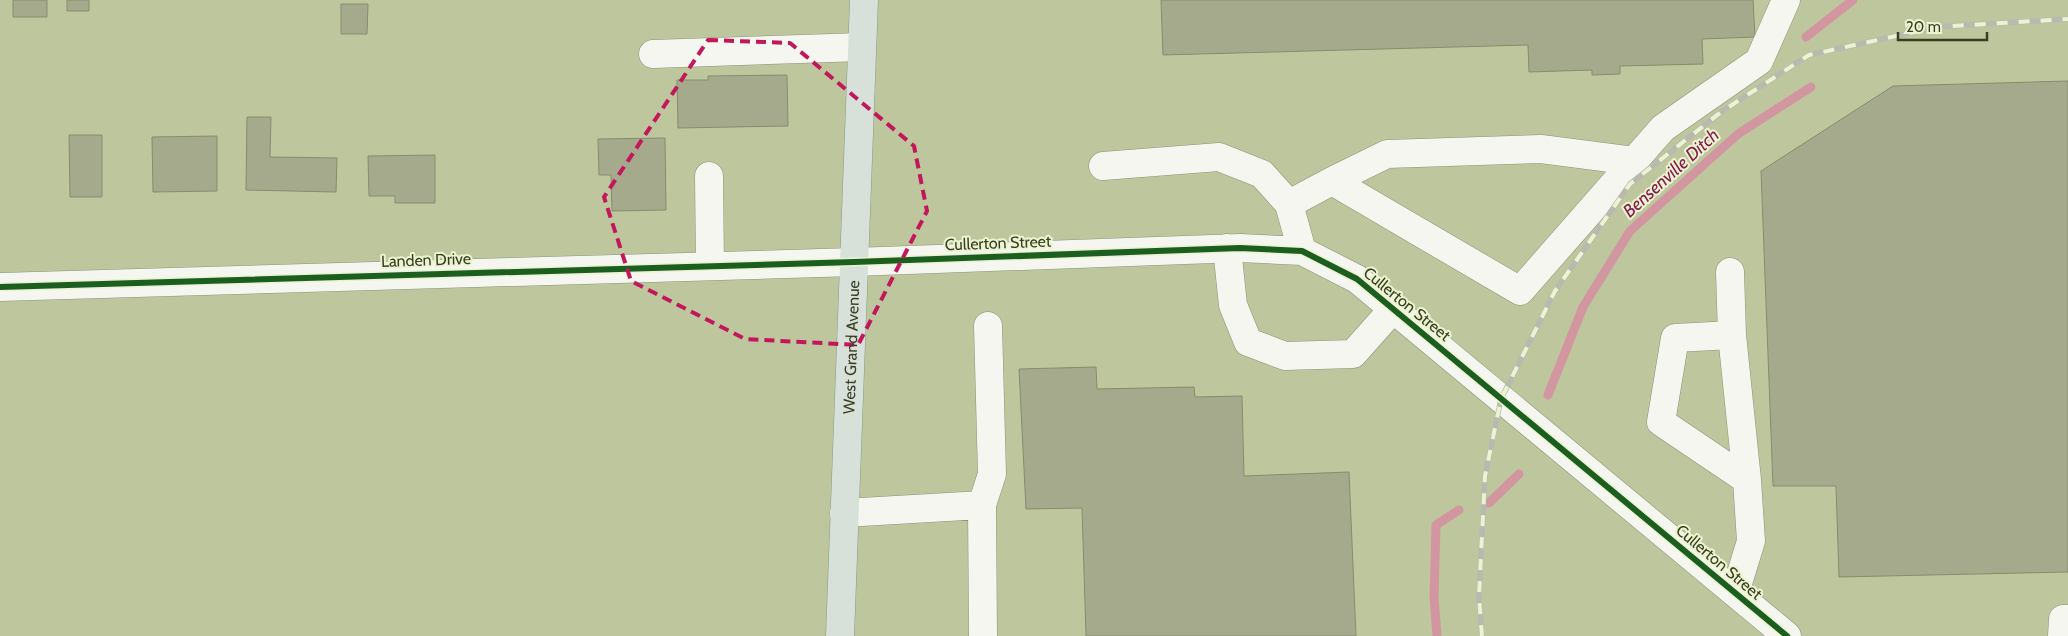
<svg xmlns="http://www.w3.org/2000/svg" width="2068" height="636" font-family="Cabin,sans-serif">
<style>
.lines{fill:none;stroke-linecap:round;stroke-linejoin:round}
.stream{stroke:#d296a0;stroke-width:9}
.building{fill:#a4aa8b;stroke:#868c6c}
.minor-casing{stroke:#8c9273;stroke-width:29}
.major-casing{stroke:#859b84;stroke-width:29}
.minor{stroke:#f5f6f0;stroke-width:28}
.major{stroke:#d7e1da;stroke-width:28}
.rail-casing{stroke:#b8bab0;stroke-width:5.5}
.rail{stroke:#ebf3d0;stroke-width:4;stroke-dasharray:11;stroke-linecap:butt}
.cycleway-casing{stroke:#ebf3d0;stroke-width:9}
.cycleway{stroke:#1b5e20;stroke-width:6}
.marked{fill:none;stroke:#c2185b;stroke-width:4;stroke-dasharray:10 6;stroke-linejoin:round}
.labels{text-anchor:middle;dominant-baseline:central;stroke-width:4;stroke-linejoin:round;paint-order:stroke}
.street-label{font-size:16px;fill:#393e21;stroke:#ebf3d0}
.water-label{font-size:18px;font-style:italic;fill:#861b4e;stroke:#ebf3d0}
</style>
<rect width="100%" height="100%" fill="#bec69e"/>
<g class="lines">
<path class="stream" d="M1806,37L1853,0
M1548,395L1583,307L1630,231L1738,134L1811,87
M1489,503L1519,474
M1437,636L1434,597L1436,525L1459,510"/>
</g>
<path class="building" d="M13,0H47V17H13Z
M67,0H89V11H67Z
M1161,0H1753L1755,37L1702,39L1703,64L1620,66V74L1592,75V70L1529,72L1528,45L1163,55Z
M341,4H368L367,34H341Z
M787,75L788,126L678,128L677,80H708V76Z
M2068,81V572L1839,577L1836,486H1773L1761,171L1893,86Z
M247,117H271L270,157L337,158L336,192L246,190Z
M69,135H102V197H70Z
M217,136V191L153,192L152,137Z
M665,138L666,210L612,211L611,175H599L598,139Z
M435,155V203H395V196H369L368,156Z
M1096,367L1097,389L1194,387L1195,397L1242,396L1244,476L1349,472L1356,636H1086L1082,508L1026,509L1019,369Z"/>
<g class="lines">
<defs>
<path id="minor" d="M653,54L862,47
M1103,166L1219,157L1262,174L1289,204
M709,176L710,266
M1332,181L1387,154L1541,149L1634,161
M1227,248L1233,305L1248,342L1285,356L1353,354L1393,309
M1302,251L1289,204L1332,181L1520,291L1663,128L1759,61L1786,0
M1730,272L1732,335L1747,480L1751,541L1735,593
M0,287L854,262L1240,248L1302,251L1357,279L1787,636
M1732,335L1675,338L1661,422L1747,480
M982,505L983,636
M844,513L982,505L992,474L988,326
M2062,636L2063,619H2068"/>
<g id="major">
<path id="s1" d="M840,636L864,0"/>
</g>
</defs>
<use href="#minor" class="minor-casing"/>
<use href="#major" class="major-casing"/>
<use href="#minor" class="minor"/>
<use href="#major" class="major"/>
<defs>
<path id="rail" d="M1482,636L1479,596L1485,476L1501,399L1555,291L1630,184L1721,112L1809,55L1937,27L2068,19"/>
</defs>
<use href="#rail" class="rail-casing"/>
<use href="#rail" class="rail"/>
<defs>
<path id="cycleway" d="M0,287L854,262L1240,248L1302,251L1357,279L1787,636"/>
</defs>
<use href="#cycleway" class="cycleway-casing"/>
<use href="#cycleway" class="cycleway"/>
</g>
<path class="marked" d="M708,40L790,43L914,146L927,211L858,345L745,339L631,281L604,197Z"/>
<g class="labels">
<g class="street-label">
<text transform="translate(998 243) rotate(-2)">Cullerton Street</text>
<text transform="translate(426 260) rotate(-2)">Landen Drive</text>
<text transform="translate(1407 304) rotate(39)">Cullerton Street</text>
<text stroke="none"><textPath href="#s1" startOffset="289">West Grand Avenue</textPath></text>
<text transform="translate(1719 562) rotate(40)">Cullerton Street</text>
</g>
<g class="water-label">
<text transform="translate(1671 173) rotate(-42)">Bensenville Ditch</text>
</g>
</g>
<path d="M1898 32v8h89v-8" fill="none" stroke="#393e21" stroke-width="2.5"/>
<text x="1906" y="32" font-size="15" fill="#393e21" stroke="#ebf3d0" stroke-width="4" paint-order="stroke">20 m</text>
</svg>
